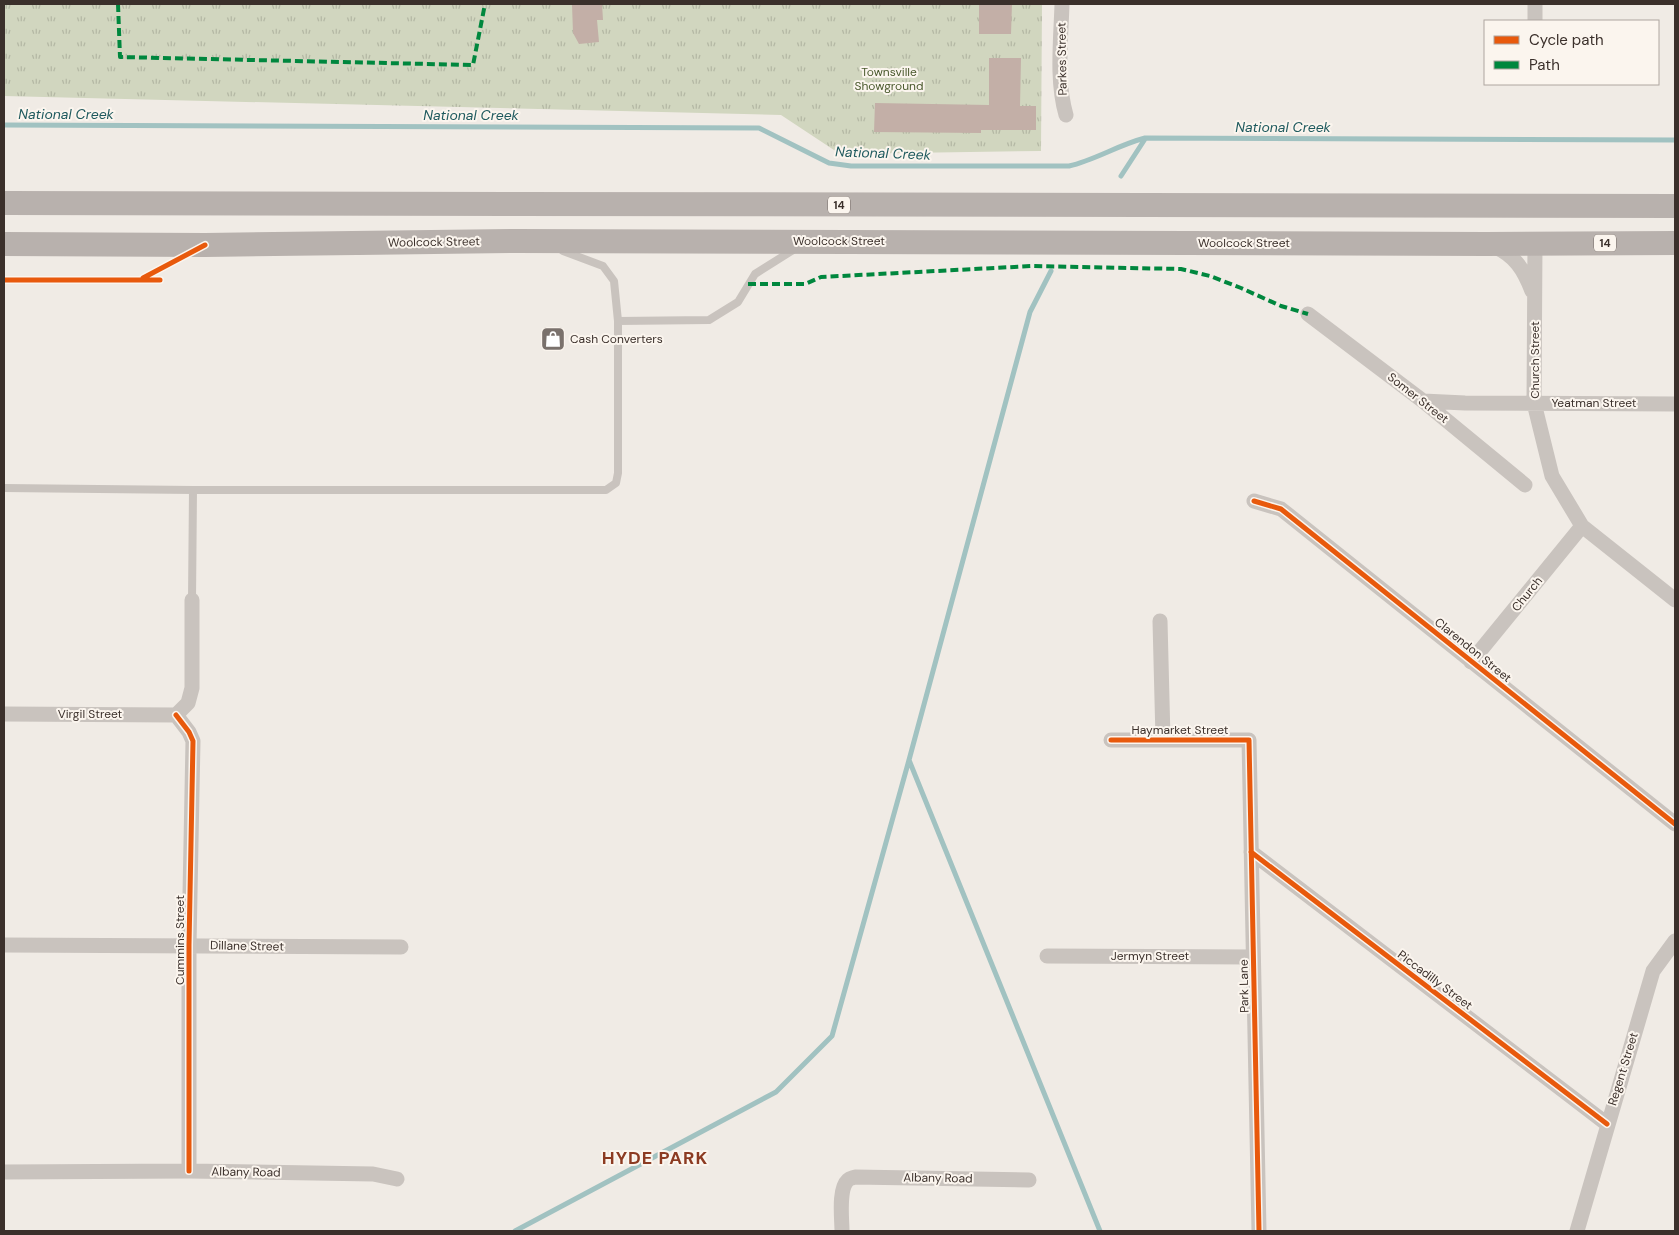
<svg xmlns="http://www.w3.org/2000/svg" width="1679" height="1235" font-family="'DM Sans',sans-serif">
<style>
.grass{fill:url(#grass-tufts)}
.lines{fill:none;stroke-linecap:round;stroke-linejoin:round}
.stream{stroke:#a1c2c1;stroke-width:5}
.building{fill:#c3afa7}
.lane{stroke:#c9c3be;stroke-width:8}
.street{stroke:#c9c3be;stroke-width:15}
.primary{stroke:#b8b1ad;stroke-width:24}
.quiet{stroke:#00873e;stroke-width:4;stroke-dasharray:8 4;stroke-linecap:butt}
.cycleway-casing{stroke:#fbf5ee;stroke-width:8}
.cycleway{stroke:#e8590c;stroke-width:5}
.labels{text-anchor:middle;dominant-baseline:central;stroke-width:4;stroke-linejoin:round;paint-order:stroke}
.shield{fill:#fbf5ee;stroke:#756b66;stroke-width:1}
.shield-label{font-size:11px;font-weight:bold;fill:#3b302b}
.street-label{font-size:12px;fill:#3b302b;stroke:#fbf5ee}
.park-label{font-size:12px;fill:#4a5a2e;stroke:#fbf5ee}
.poi-label{font-size:12px;fill:#3b302b;stroke:#fbf5ee;text-anchor:start}
.water-label{font-size:14px;font-style:italic;fill:#1f5a5e;stroke:#fbf5ee}
.district-label{font-size:18px;font-weight:bold;letter-spacing:1px;fill:#8c3b22;stroke:#fbf5ee}
</style>
<defs>
<pattern id="grass-tufts" width="24" height="20" patternUnits="userSpaceOnUse" patternTransform="scale(1.25)"><rect width="24" height="20" fill="#d1d6bf"/><path d="M3 7l-1-3M5 7V3M7 7l1-3M15 17l-1-3M17 17v-4M19 17l1-3" fill="none" stroke="#b4b8a4"/></pattern>
</defs>
<rect width="100%" height="100%" fill="#f0ebe5"/>
<path class="grass" d="M4,4H1042L1041,151L840,154L781,115L4,96Z"/>
<g class="lines">
<path class="stream" d="M4,125L759,128L829,163L851,166H1069C1095,160 1118,145 1145,138L1675,140
M1121,176L1145,139
M909,760L1100,1231
M515,1231L776,1092L832,1036L909,760L1030,312L1051,271"/>
</g>
<path class="building" d="M572,4H602L603,20H597L599,42L579,44L573,33Z
M979,4H1012L1011,34H979Z
M989,58H1021L1020,106H1036V130H981V133L874,132L875,103L989,105Z"/>
<g class="lines">
<path class="lane" d="M618,321L709,320L738,302L755,274L793,250
M4,488L193,490H606L616,483L618,473V321L614,281L603,266L563,251
M192,600L193,490"/>
<path class="street" d="M1062,4C1061,39 1056,81 1066,115
M1535,21V4
M1535,243L1534,403L1552,476L1582,526L1675,600
M1493,246C1515,255 1524,270 1532,291
M1308,314L1423,401L1525,485
M1423,401L1465,403L1675,404
M1254,501L1281,509L1675,824
M1160,621L1163,739
M1471,662L1582,526
M4,714L176,715
M176,715L189,732L193,741L189,945V1171
M176,715L188,703L192,688V600
M1111,740H1249L1259,1231
M1251,852L1607,1124
M4,945L401,947
M1047,956L1253,957
M4,1172L189,1171L373,1174L397,1179
M842,1231C842,1219 838,1189 848,1180C850,1178 852,1178 855,1177L1029,1180
M1577,1231L1653,971L1675,941"/>
<path class="primary" d="M4,203L1675,206
M4,244L205,245L516,241L1486,244L1675,243"/>
<path class="quiet" d="M118,4L120,57L473,65L485,4
M748,284H805L821,277L1032,266L1181,269L1210,276L1241,288L1281,306L1308,314"/>
<defs>
<path id="cycleway" d="M143,278L205,245
M4,280H160
M1254,501L1281,509L1675,824
M176,715L189,732L193,741L189,945V1171
M1111,740H1249L1259,1231
M1251,852L1607,1124"/>
</defs>
<use href="#cycleway" class="cycleway-casing"/>
<use href="#cycleway" class="cycleway"/>
</g>
<defs>
<symbol id="shop-square" viewBox="-11 -11 22 22"><rect x="-9" y="-9" width="18" height="18" rx="4" fill="#7a716c" stroke="#fbf5ee"/><path d="M-5-2.5h2.3a2.7 3.5 0 0 1 5.4 0H5L5.5 6h-11ZM-1.5-2.5h3a1.5 2.3 0 0 0-3 0Z" fill="#fff"/></symbol>
</defs>
<g fill-rule="evenodd">
<use href="#shop-square" x="539" y="325" width="28" height="28"/>
</g>
<g class="labels">
<g class="shield">
<rect x="828" y="196.5" width="22" height="17" rx="4"/>
<rect x="1594" y="234.5" width="22" height="17" rx="4"/>
</g>
<g class="shield-label">
<text x="839" y="205">14</text>
<text x="1605" y="243">14</text>
</g>
<g class="street-label">
<text transform="translate(1062 59) rotate(-91)">Parkes Street</text>
<text x="839" y="241">Woolcock Street</text>
<text transform="translate(434 242) rotate(-1)">Woolcock Street</text>
<text x="1244" y="243">Woolcock Street</text>
<text transform="translate(1535 360) rotate(-90)">Church Street</text>
<text transform="translate(1418 398) rotate(38)">Somer Street</text>
<text x="1594" y="403">Yeatman Street</text>
<text transform="translate(1527 594) rotate(-51)">Church</text>
<text transform="translate(1473 650) rotate(39)">Clarendon Street</text>
<text x="90" y="714">Virgil Street</text>
<text x="1180" y="730">Haymarket Street</text>
<text transform="translate(180 940) rotate(-90)">Cummins Street</text>
<text transform="translate(247 946) rotate(1)">Dillane Street</text>
<text x="1150" y="956">Jermyn Street</text>
<text transform="translate(1435 980) rotate(37)">Piccadilly Street</text>
<text transform="translate(1244 986) rotate(-91)">Park Lane</text>
<text transform="translate(1623 1069) rotate(-73)">Regent Street</text>
<text transform="translate(246 1172) rotate(1)">Albany Road</text>
<text transform="translate(938 1178) rotate(1)">Albany Road</text>
</g>
<g class="park-label">
<text x="889" y="72">Townsville<tspan x="889" dy="14">Showground</tspan></text>
</g>
<g class="poi-label">
<text x="570" y="339">Cash Converters</text>
</g>
<g class="water-label">
<text x="66" y="114">National Creek</text>
<text x="471" y="115">National Creek</text>
<text x="1283" y="127">National Creek</text>
<text transform="translate(883 153) rotate(2)">National Creek</text>
</g>
<g class="district-label">
<text x="655" y="1158">HYDE PARK</text>
</g>
</g>
<rect width="1679" height="1235" fill="none" stroke="#3b302b" stroke-width="10"/>
<rect x="1484" y="20" width="175" height="65" fill="#fbf5ee" stroke="#aea6a0"/>
<rect x="1494" y="36" width="25" height="8" fill="#e8590c" stroke="#aea6a0"/>
<text x="1529" y="45" font-size="15" fill="#3b302b">Cycle path</text>
<rect x="1494" y="61" width="25" height="8" fill="#00873e" stroke="#aea6a0"/>
<text x="1529" y="70" font-size="15" fill="#3b302b">Path</text>
</svg>
